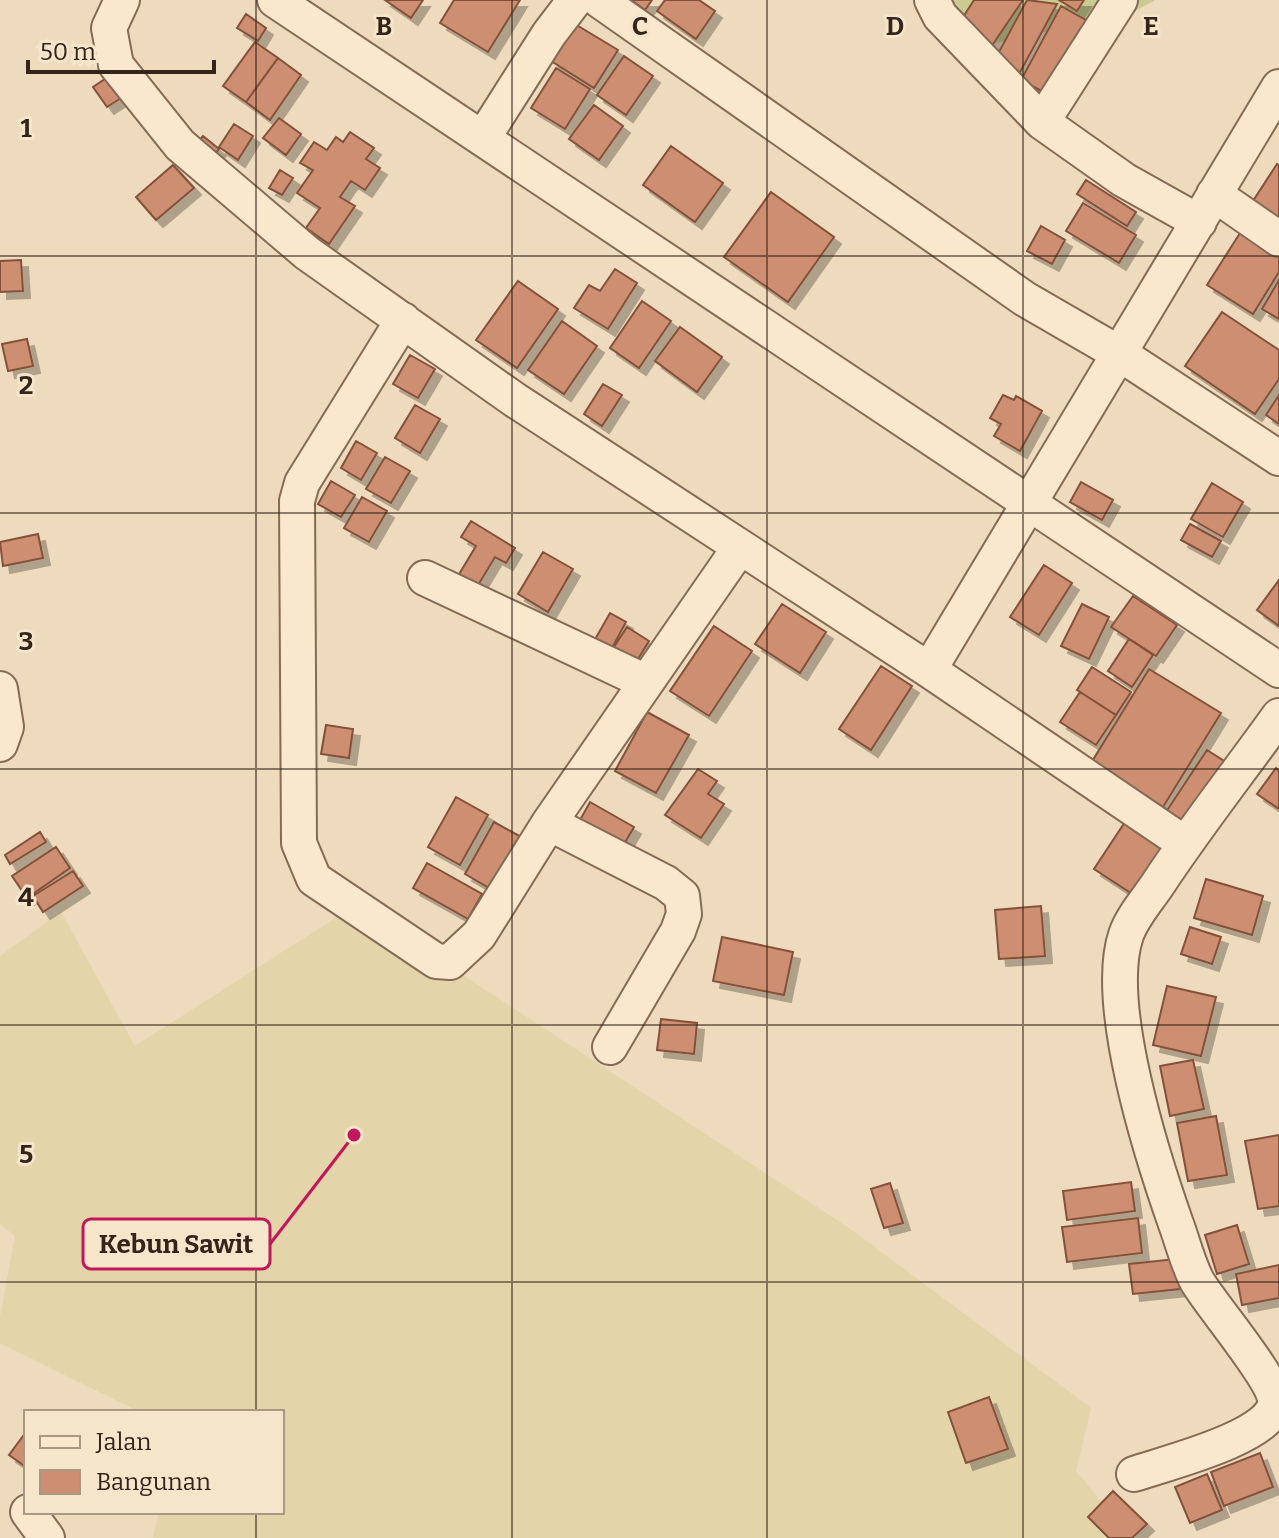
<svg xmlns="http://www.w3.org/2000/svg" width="1279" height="1538" font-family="Bitter,serif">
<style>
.farmland{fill:#e3d4a9}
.green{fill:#cacb90}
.building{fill:#cd8e71;stroke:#84513b;stroke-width:2;filter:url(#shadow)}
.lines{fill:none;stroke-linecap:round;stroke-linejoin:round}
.minor-casing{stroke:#856a55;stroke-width:38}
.minor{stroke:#f9e8ce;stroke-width:34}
.grid{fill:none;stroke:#34241a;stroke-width:2;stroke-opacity:0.55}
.grid-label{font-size:26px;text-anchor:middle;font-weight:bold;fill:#34241a;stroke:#f5e5cb;stroke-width:6;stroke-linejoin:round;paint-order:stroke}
.leader{fill:none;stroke:#c2185b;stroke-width:3}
.callout-dot{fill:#c2185b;stroke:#f5e5cb;stroke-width:3}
.callout{fill:#f5e5cb;stroke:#c2185b;stroke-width:3}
.callout-label{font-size:26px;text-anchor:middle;font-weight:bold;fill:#34241a}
</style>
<defs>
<filter id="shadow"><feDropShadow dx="7" dy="7" stdDeviation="0" flood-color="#0004"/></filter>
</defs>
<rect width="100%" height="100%" fill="#eedabc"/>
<path class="farmland" d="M356,905L849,1228L1091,1408L1076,1471L1132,1538H153L159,1512H282V1412H140L0,1343V1317L15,1236L0,1224V956L61,912L135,1046Z"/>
<path class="green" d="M916,0H1155L1135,11L971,49Z"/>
<path class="building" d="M385,0H423L411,18Z
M454,0H520L488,52L440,23Z
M631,0H652L645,10Z
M665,0H699L715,11L696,39L657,11Z
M974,0H1023L991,47L958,25Z
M1027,0L1057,4L1018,76L993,63Z
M1059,0H1084L1077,11Z
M1061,6L1091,23L1051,96L1021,80Z
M246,14L266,28L258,41L237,28Z
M575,24L618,50L594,88L551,61Z
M255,42L278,58L246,102L223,86Z
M624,56L653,76L626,115L597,95Z
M278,58L301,75L270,120L246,102Z
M556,68L590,89L565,129L531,108Z
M108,77L121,98L107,107L93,87Z
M594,105L623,126L599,160L569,139Z
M279,118L301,134L286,155L263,138Z
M234,124L253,136L238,160L219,147Z
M350,132L374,148L366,159L380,168L365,190L351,181L340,197L355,206L329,244L306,228L320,208L297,193L313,170L300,163L314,142L327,150L336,137L343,142Z
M203,136L219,149L209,162L192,149Z
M671,146L723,183L695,222L643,185Z
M1277,164L1279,165V223L1251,204Z
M173,165L194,188L156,220L136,197Z
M280,170L293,178L282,195L269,188Z
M1086,180L1136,212L1127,226L1077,194Z
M771,192L834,237L788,302L724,257Z
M1083,203L1136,235L1119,263L1066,231Z
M1041,226L1065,240L1052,264L1027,251Z
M1240,233L1279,257V272L1253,314L1207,285Z
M21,260L23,291L0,292V261Z
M615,269L637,283L608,329L574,308L589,285L600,291Z
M1279,280V319L1262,309Z
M518,281L558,309L517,368L476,340Z
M642,301L671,321L639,368L610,348Z
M1222,312L1279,350V379L1255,414L1185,366Z
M562,321L597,346L564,394L528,370Z
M680,327L722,357L697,392L655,361Z
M27,339L33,366L8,371L2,344Z
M410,355L435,369L418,398L393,384Z
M603,384L622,395L602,426L584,414Z
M1003,395L1014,400L1016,396L1042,411L1020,451L994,436L1001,424L990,418Z
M1279,395V424L1266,415Z
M415,405L440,419L420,453L395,438Z
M356,441L377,453L361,480L341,468Z
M385,457L410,471L391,503L366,489Z
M331,481L355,495L341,517L318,504Z
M1081,482L1113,500L1102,520L1070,502Z
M1212,483L1243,502L1223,537L1191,519Z
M362,497L387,511L369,542L344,528Z
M471,521L515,548L506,563L495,557L477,587L458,576L476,546L461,537Z
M1190,524L1221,541L1212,557L1181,540Z
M38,534L43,558L3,566L0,542Z
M543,552L573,569L548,612L518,594Z
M1044,565L1072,583L1039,635L1010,617Z
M1279,580V626L1257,610Z
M1133,596L1177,625L1156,656L1111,627Z
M782,604L826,632L800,673L755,644Z
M1082,604L1109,617L1089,659L1061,646Z
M610,613L626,622L611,650L594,641Z
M714,626L752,651L709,716L670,691Z
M627,627L649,641L635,664L612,650Z
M1129,639L1153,655L1132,687L1108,671Z
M881,666L912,686L871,750L839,729Z
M1092,667L1131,692L1116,715L1077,690Z
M1149,669L1221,713L1163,807L1091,763Z
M1080,692L1116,715L1096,745L1060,722Z
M647,712L689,735L656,793L615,771Z
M326,725L353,729L349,758L321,754Z
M1207,750L1232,766L1188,831L1164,815Z
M1276,768L1279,771V809L1257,794Z
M698,769L717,781L708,794L724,804L701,838L665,815Z
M456,797L488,815L460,865L428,847Z
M590,802L634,827L619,853L575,829Z
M1129,816L1175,847L1140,899L1094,869Z
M494,822L525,839L496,892L465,874Z
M40,832L46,842L10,864L5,855Z
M56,847L70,868L27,898L12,876Z
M427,863L482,894L468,919L413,888Z
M73,871L83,886L43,912L33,896Z
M1206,879L1263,896L1252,935L1194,918Z
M1041,906L1045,956L999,959L995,910Z
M1190,927L1221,937L1212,964L1181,954Z
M722,937L793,952L784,995L713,981Z
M1167,986L1216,997L1201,1056L1153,1045Z
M661,1019L697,1023L694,1054L657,1050Z
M1193,1060L1204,1109L1170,1116L1160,1066Z
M1216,1116L1227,1175L1188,1181L1177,1123Z
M1279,1135V1206L1258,1209L1245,1141Z
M1131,1182L1135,1211L1067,1220L1063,1191Z
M890,1183L903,1223L884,1228L871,1189Z
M1138,1218L1142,1253L1067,1262L1062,1227Z
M1237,1225L1249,1264L1217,1274L1205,1235Z
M1176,1259L1180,1289L1133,1294L1129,1264Z
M1279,1265V1298L1242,1305L1236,1274Z
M989,1397L1008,1449L966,1463L948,1412Z
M26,1432V1467L9,1455Z
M1260,1453L1273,1487L1224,1506L1211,1472Z
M1207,1474L1222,1510L1190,1523L1175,1487Z
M1113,1491L1147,1524L1132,1538H1109L1088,1517Z"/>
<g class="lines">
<defs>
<path id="minor" d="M122,0L109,28L116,65L180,145L307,253L515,400L929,670L1184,843
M275,0L1279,670
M599,0L1025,299L1120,354L1279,458
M932,0L940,16L1042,122L1124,180L1199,222
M1042,122L1120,0
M483,138L549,34L575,0
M1214,194L1279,239
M403,320L302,483L297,501L299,843L314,879L436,961L450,962L479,935L549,823L740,547
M425,578L646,682
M929,670L1279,87
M0,689L6,727L0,744
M549,823L666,883L682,896L684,914L678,931L610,1047
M1134,1474C1163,1464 1273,1437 1275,1403C1276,1380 1212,1307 1197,1281C1188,1264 1183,1243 1176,1224C1152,1156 1103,1003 1126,935C1132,917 1148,899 1158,884C1196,826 1239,772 1279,716
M28,1512L47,1538"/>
</defs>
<use href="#minor" class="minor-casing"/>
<use href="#minor" class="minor"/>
</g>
<path class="grid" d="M256,0V1412M512,0V1538M767,0V1538M1023,0V1538M0,256H1279M0,513H1279M0,769H1279M0,1025H1279M0,1282H1279M256,1512V1538"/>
<g class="grid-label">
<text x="384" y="35">B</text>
<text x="640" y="35">C</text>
<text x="895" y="35">D</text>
<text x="1151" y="35">E</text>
<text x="26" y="137">1</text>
<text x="26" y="394">2</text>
<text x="26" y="650">3</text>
<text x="26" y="906">4</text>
<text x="26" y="1163">5</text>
</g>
<path class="leader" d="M354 1135L270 1244"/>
<circle class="callout-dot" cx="354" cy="1135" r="8"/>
<rect class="callout" x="83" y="1219" width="187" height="50" rx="8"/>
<g class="callout-label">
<text x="176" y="1253">Kebun Sawit</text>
</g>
<rect x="24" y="1410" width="260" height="104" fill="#f5e5cb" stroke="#a89884" stroke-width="2"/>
<rect x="40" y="1436" width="40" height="12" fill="#f9e8ce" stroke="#a89884" stroke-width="2"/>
<text x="96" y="1450" font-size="24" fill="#34241a">Jalan</text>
<rect x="40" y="1470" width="40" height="24" fill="#cd8e71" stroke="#a89884" stroke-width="2"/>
<text x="96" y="1490" font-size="24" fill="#34241a">Bangunan</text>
<path d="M28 60v12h186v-12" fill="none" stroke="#34241a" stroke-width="4"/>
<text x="40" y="60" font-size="24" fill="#34241a" stroke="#f5e5cb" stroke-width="6" paint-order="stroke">50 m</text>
</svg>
